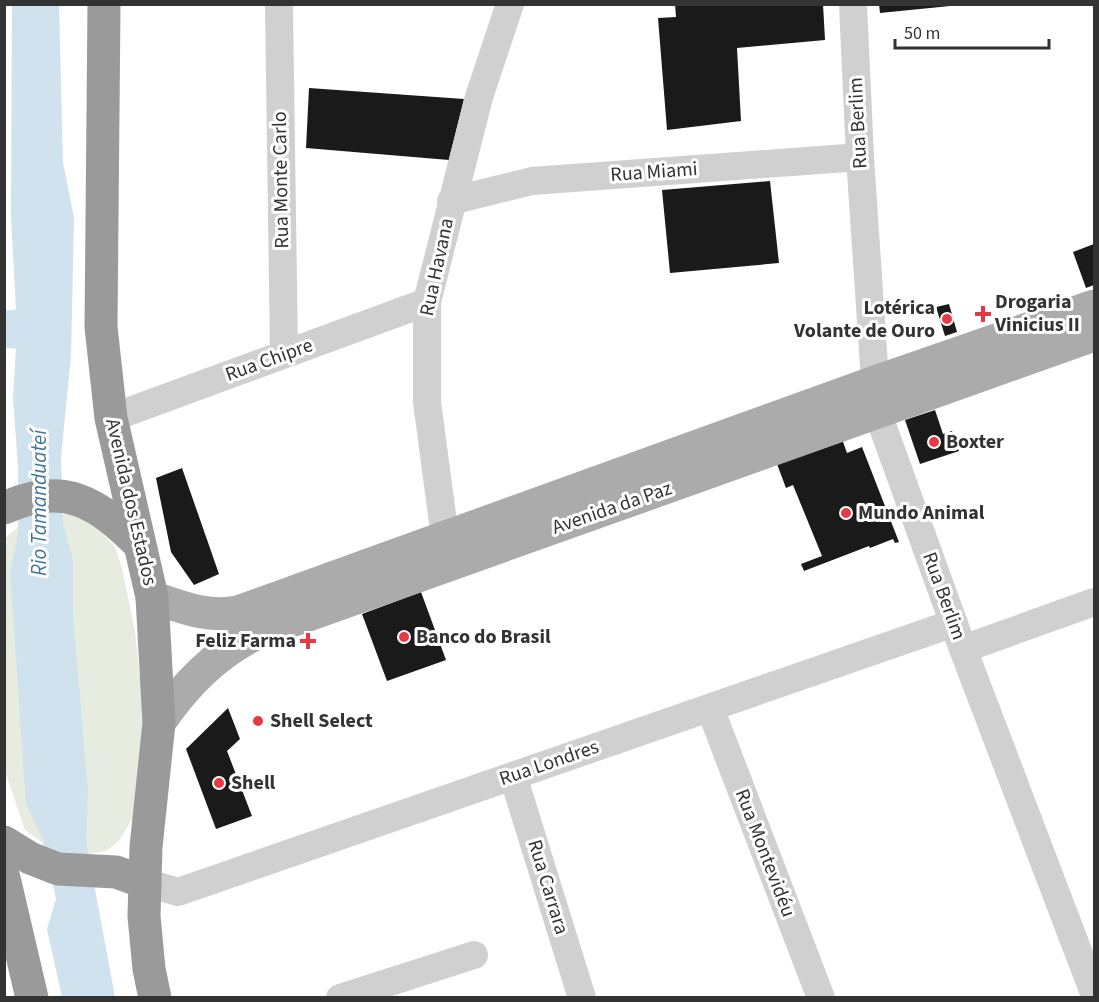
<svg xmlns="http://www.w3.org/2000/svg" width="1099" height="1002" font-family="'Source Sans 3',sans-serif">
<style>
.green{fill:#e6ecdf}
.water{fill:#cfe2ee}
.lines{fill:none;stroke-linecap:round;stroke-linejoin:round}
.river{stroke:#cfe2ee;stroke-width:38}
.building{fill:#1a1a1a}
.minor{stroke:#d0d0d0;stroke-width:28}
.major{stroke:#ababab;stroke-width:33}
.highway{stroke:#9a9a9a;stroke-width:33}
.poi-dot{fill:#e63946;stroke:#fff;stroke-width:2}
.labels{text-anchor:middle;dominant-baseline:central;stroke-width:6;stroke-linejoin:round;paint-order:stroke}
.street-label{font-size:20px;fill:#333;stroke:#fff}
.poi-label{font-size:20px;font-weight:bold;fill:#333;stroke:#fff;text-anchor:start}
.water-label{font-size:21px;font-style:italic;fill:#3f7597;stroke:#fff}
</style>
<rect width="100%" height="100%" fill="#fff"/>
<path class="green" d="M72,514L96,527L115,547L122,568L135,631L142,697V769L132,819L119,841L106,851L71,857L43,843L25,830L6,774L4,540C27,516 40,517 72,514Z"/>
<path class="water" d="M12,5H59L63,163L74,218L71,356L61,457L63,524L73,560V614L88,792L86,841L115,997H62L47,929L56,899L42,837L26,804L10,573L18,534V467L13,398L17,329L11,216Z"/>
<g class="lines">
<path class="river" d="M10,329L17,330L40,317"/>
</g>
<path class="building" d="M675,4H823L825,40L737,48L741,121L667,130L658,18L676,17Z
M879,4H950V6L880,13Z
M309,88L464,99L449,160L306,148Z
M770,181L779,263L670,273L662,190Z
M1094,244V285L1086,288L1073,252Z
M949,304L957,332L945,336L936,307Z
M935,410L943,434L952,431L959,451L920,464L905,420Z
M842,439L847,453L862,447L899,542L895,543L893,539L870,548L869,546L804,571L801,564L822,556L793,485L786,488L777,464Z
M182,468L219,574L194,585L171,552L156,478Z
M421,592L446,660L387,681L362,614Z
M228,708L240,739L227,751L252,816L216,829L186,749Z"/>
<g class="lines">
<path class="minor" d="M853,4L860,157L877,411L963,649L1094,993
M279,7L284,354
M451,201L532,181L860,157
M111,418L427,302
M445,537L427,402V302L479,97L510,4
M963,649L1094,602
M710,708L821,998
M513,776L582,998
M144,882L178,892L954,623
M340,998L474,955"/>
<path class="major" d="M152,597C181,607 207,618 238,612L875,382L1094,306
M159,723C185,685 214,655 255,634L1094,335"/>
<path class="highway" d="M104,4L101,327L111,418L152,597L159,723L146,847L144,916L149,969L155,998
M4,508C64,480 98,503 140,545
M4,842L30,858L58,869L116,872L144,882
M4,878L32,998"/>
</g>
<g class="poi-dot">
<path d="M980 305h6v6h6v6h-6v6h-6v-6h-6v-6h6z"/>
<circle cx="947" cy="319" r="6"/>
<circle cx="934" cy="442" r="6"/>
<circle cx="846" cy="513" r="6"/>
<circle cx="404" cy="637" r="6"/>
<path d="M305 632h6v6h6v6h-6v6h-6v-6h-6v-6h6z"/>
<circle cx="258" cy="721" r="6"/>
<circle cx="219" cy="783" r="6"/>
</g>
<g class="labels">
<g class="street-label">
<text transform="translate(858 123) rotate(-93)">Rua Berlim</text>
<text transform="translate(654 172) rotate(-4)">Rua Miami</text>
<text transform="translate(281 180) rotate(-91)">Rua Monte Carlo</text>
<text transform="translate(437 267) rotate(-78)">Rua Havana</text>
<text transform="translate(269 360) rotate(-20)">Rua Chipre</text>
<text transform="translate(131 502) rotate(77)">Avenida dos Estados</text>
<text transform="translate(612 508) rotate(-19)">Avenida da Paz</text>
<text transform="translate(944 596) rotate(70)">Rua Berlim</text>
<text transform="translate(549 763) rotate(-19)">Rua Londres</text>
<text transform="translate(765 853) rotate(69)">Rua Montevidéu</text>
<text transform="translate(548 887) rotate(73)">Rua Carrara</text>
</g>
<g class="poi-label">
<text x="995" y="302">Drogaria<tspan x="995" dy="23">Vinicius II</tspan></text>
<text x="935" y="308" text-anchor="end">Lotérica<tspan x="935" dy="23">Volante de Ouro</tspan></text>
<text x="946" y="442">Boxter</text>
<text x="858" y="513">Mundo Animal</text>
<text x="416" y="637">Banco do Brasil</text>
<text x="296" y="641" text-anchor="end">Feliz Farma</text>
<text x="270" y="721">Shell Select</text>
<text x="231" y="783">Shell</text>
</g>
<g class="water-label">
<text transform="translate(39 503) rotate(-90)">Rio Tamanduateí</text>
</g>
</g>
<rect width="1099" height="1002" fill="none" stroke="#333333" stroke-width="12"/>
<path d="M895 39v9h154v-9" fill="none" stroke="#333333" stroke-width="3"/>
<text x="904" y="39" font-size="18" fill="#333333" stroke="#ffffff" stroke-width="4.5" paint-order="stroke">50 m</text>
</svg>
